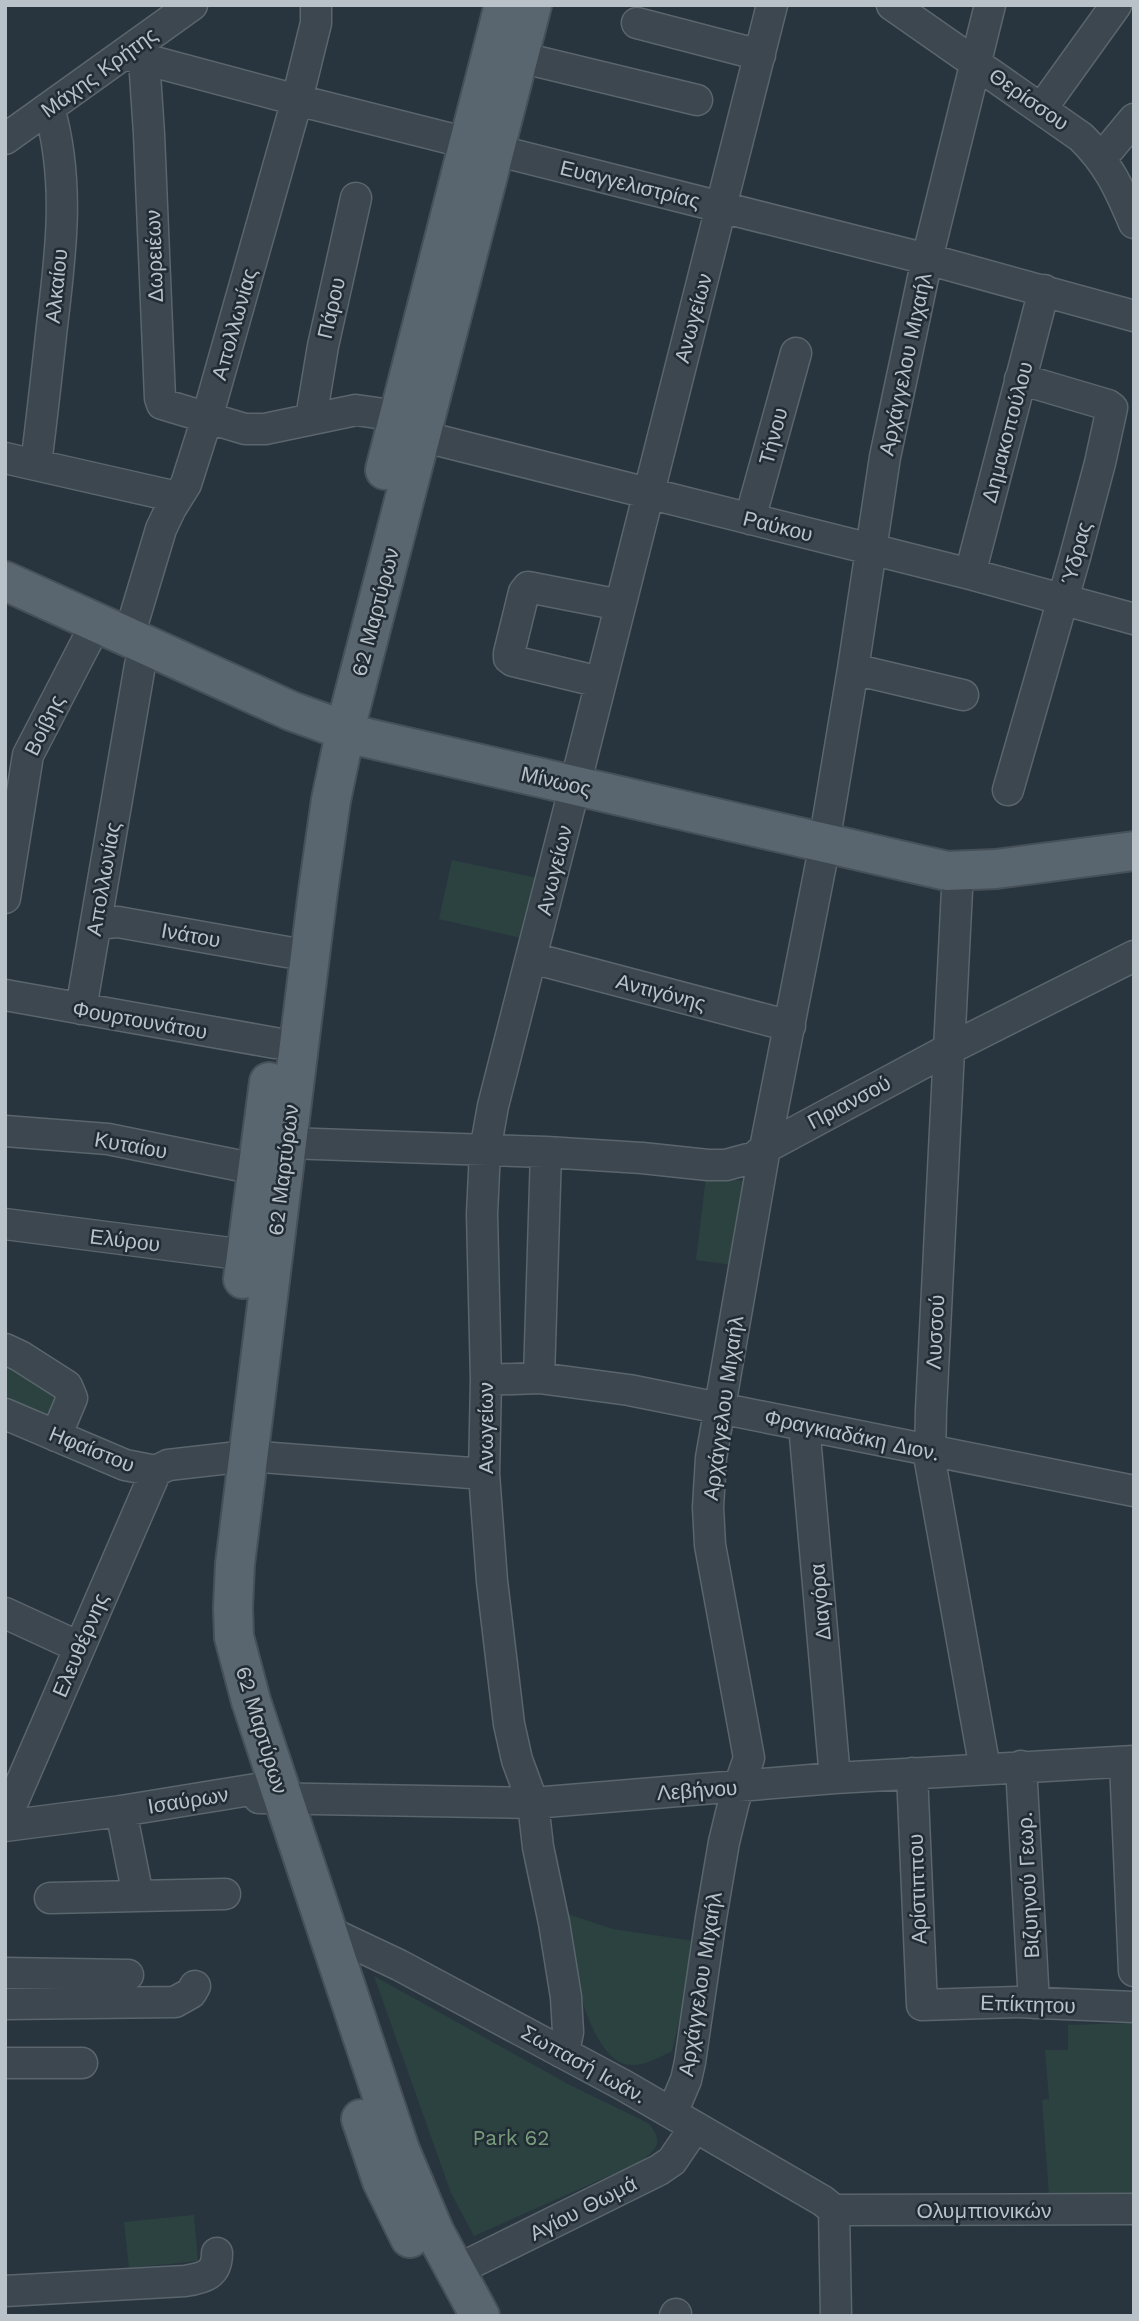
<svg xmlns="http://www.w3.org/2000/svg" width="1139" height="2321" font-family="'Work Sans',sans-serif">
<style>
.green{fill:#2b4240}
.lines{fill:none;stroke-linecap:round;stroke-linejoin:round}
.minor-casing{stroke:#5a656c;stroke-width:33}
.major-casing{stroke:#465058;stroke-width:42}
.minor{stroke:#3c474f;stroke-width:30}
.major{stroke:#5a666f;stroke-width:38}
.labels{text-anchor:middle;dominant-baseline:central;stroke-width:5;stroke-linejoin:round;paint-order:stroke}
.street-label{font-size:21px;fill:#b9c2c9;stroke:#212c34}
.park-label{font-size:21px;fill:#799d7c;stroke:#212c34}
</style>
<rect width="100%" height="100%" fill="#28353f"/>
<path class="green" d="M452,860L542,879L529,940L439,919Z
M706,1176L743,1181L732,1265L696,1260Z
M5,1363L62,1397L49,1425L5,1405Z
M561,1912L613,1929L694,1941L685,1997L672,2051C660,2057 646,2065 632,2065C586,2065 570,1947 561,1912Z
M374,1976L570,2085L648,2123C664,2141 658,2149 640,2162L474,2236L451,2193Z
M1134,2023V2193L1049,2195L1042,2100L1049,2099L1045,2050H1068V2025Z
M194,2215L198,2261L129,2268L124,2222Z"/>
<g class="lines">
<defs>
<path id="minor" d="M892,5L1081,137C1108,163 1119,188 1134,223
M637,23L760,55
M125,54L297,100L927,259L1134,316
M519,57L697,100
M144,59L149,134L160,398L162,404L245,429H265L356,410L398,416
M1042,108L1116,5
M5,139L192,5
M1099,154L1110,148L1134,119
M311,418L323,346L356,198
M421,436L970,574L1134,619
M5,458L177,497
M36,464C42,418 47,372 52,326C61,253 70,180 49,108
M750,519L796,353
M970,574L1044,290
M129,636L161,529L171,508L186,484L207,418L297,100L316,23V5
M853,669L963,695
M600,682L513,661L509,658V653L524,592L528,587L620,605
M575,785L772,5
M1008,790L1075,557L1100,463L1112,408L1108,405L1020,379
M824,843L853,669L885,457L927,259L990,5
M957,890L931,1410L930,1461L985,1769
M5,898L28,755L87,641
M96,924L118,922L287,952
M532,958L790,1026
M5,995L275,1043
M81,1009L140,665
M5,1131L108,1139L256,1169
M287,1143L546,1152L642,1158L708,1165H726L748,1159L755,1157L765,1148L949,1049L1134,956
M5,1224L246,1255
M5,1349L20,1356L67,1386L72,1398L56,1436
M539,1378L546,1152
M486,1380L539,1378L629,1390L1134,1491
M5,1414L125,1465L156,1471L168,1465L247,1456L484,1474
M804,1425L835,1778
M5,1613L79,1647
M1125,1762L1134,1971
M1021,1766L1034,2003
M912,1773L922,2005L1017,2002L1134,2007
M259,1798L533,1803L835,1778L1134,1761
M121,1811L138,1896
M5,1820L156,1471
M5,1826L121,1811L256,1789
M50,1898L225,1894
M327,1931L399,1965L623,2085L823,2201L834,2210
M5,1973L128,1975
M5,2004L175,2002L191,1993L195,1986
M561,2052L566,2042L568,2032L566,1997L554,1923L538,1847L533,1803L517,1760L509,1724L492,1581L484,1474L486,1380L482,1214L485,1151L493,1106L570,805
M5,2063H82
M672,2113L686,2080L690,2062L711,1918L724,1842L734,1801L749,1758L710,1545L708,1507L711,1458L765,1148L821,864
M834,2210L1134,2209
M834,2210L836,2316
M455,2271L659,2170L672,2161L695,2127
M5,2291L185,2281C204,2278 217,2275 217,2253
M675,2316L676,2314"/>
<path id="major" d="M385,470L504,5
M5,581L291,711L363,737L947,871L996,869L1134,851
M243,1279L269,1082
M361,2119L382,2181L410,2238
M480,2316L434,2231L400,2150L251,1701L234,1637L233,1608L235,1564L318,891L331,800L349,714L532,5"/>
</defs>
<use href="#minor" class="minor-casing"/>
<use href="#major" class="major-casing"/>
<use href="#minor" class="minor"/>
<use href="#major" class="major"/>
</g>
<g class="labels">
<g class="street-label">
<text transform="translate(99 72) rotate(-36)">Μάχης Κρήτης</text>
<text transform="translate(1029 99) rotate(35)">Θερίσσου</text>
<text transform="translate(630 184) rotate(14)">Ευαγγελιστρίας</text>
<text transform="translate(154 256) rotate(-92)">Δωρειέων</text>
<text transform="translate(56 286) rotate(-84)">Αλκαίου</text>
<text transform="translate(331 308) rotate(-77)">Πάρου</text>
<text transform="translate(693 318) rotate(-75)">Ανωγείων</text>
<text transform="translate(234 324) rotate(-74)">Απολλωνίας</text>
<text transform="translate(905 364) rotate(-78)">Αρχάγγελου Μιχαήλ</text>
<text transform="translate(1007 432) rotate(-75)">Δημακοπούλου</text>
<text transform="translate(773 436) rotate(-75)">Τήνου</text>
<text transform="translate(778 526) rotate(14)">Ραύκου</text>
<text transform="translate(1076 553) rotate(-75)">Ύδρας</text>
<text transform="translate(375 612) rotate(-75)">62 Μαρτύρων</text>
<text transform="translate(44 725) rotate(-64)">Βοίβης</text>
<text transform="translate(556 781) rotate(13)">Μίνωος</text>
<text transform="translate(554 870) rotate(-76)">Ανωγείων</text>
<text transform="translate(103 879) rotate(-80)">Απολλωνίας</text>
<text transform="translate(191 935) rotate(10)">Ινάτου</text>
<text transform="translate(661 992) rotate(15)">Αντιγόνης</text>
<text transform="translate(140 1020) rotate(10)">Φουρτουνάτου</text>
<text transform="translate(849 1102) rotate(-28)">Πριανσού</text>
<text transform="translate(131 1145) rotate(10)">Κυταίου</text>
<text transform="translate(283 1170) rotate(-83)">62 Μαρτύρων</text>
<text transform="translate(125 1240) rotate(7)">Ελύρου</text>
<text transform="translate(935 1332) rotate(-87)">Λυσσού</text>
<text transform="translate(723 1408) rotate(-82)">Αρχάγγελου Μιχαήλ</text>
<text transform="translate(485 1428) rotate(-90)">Ανωγείων</text>
<text transform="translate(852 1435) rotate(12)">Φραγκιαδάκη Διον.</text>
<text transform="translate(92 1449) rotate(22)">Ηφαίστου</text>
<text transform="translate(820 1602) rotate(-95)">Διαγόρα</text>
<text transform="translate(80 1645) rotate(-67)">Ελευθέρνης</text>
<text transform="translate(262 1730) rotate(73)">62 Μαρτύρων</text>
<text transform="translate(697 1790) rotate(-4)">Λεβήνου</text>
<text transform="translate(188 1800) rotate(-9)">Ισαύρων</text>
<text transform="translate(1028 1885) rotate(-93)">Βιζυηνού Γεωρ.</text>
<text transform="translate(917 1889) rotate(-92)">Αρίστιππου</text>
<text transform="translate(700 1984) rotate(-81)">Αρχάγγελου Μιχαήλ</text>
<text transform="translate(1028 2004) rotate(2)">Επίκτητου</text>
<text transform="translate(584 2064) rotate(29)">Σωπασή Ιωάν.</text>
<text transform="translate(583 2208) rotate(-27)">Αγίου Θωμά</text>
<text x="984" y="2210">Ολυμπιονικών</text>
</g>
<g class="park-label">
<text x="511" y="2137">Park 62</text>
</g>
</g>
<rect width="1139" height="2321" fill="none" stroke="#b9c2c9" stroke-width="14"/>
</svg>
